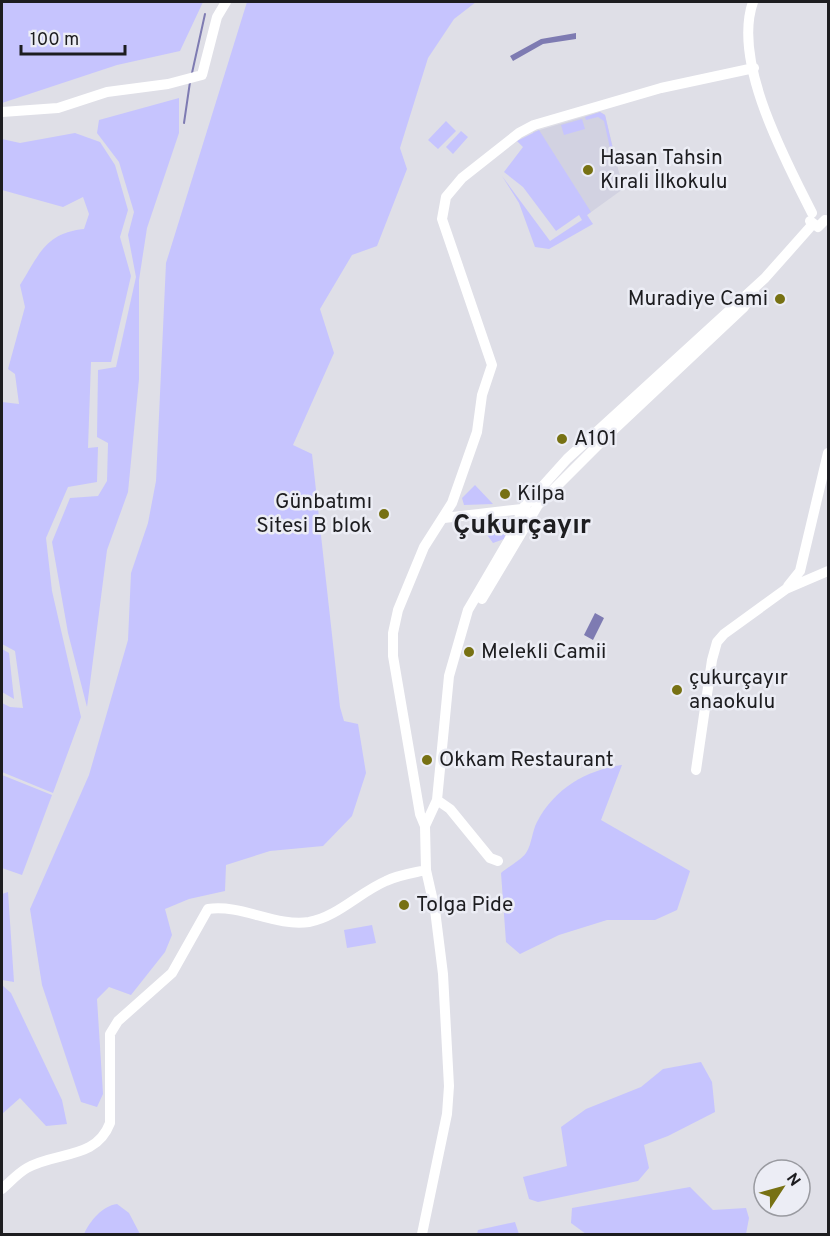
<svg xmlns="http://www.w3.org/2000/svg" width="830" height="1236" font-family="Overpass,sans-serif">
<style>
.built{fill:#d2d2e1}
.green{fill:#c6c4fe}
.water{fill:#7e7bb2}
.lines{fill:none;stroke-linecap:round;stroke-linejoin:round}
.stream{stroke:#7e7bb2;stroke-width:2}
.secondary{stroke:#fff;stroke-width:10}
.poi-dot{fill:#777113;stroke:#ecedf5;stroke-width:2}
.labels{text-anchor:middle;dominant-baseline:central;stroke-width:5;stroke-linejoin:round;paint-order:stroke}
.poi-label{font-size:21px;fill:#1d1d20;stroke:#ecedf5;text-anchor:start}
.district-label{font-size:27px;font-weight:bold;fill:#1d1d20;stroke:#ecedf5}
</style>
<rect width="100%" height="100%" fill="#dfdfe7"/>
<path class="built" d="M600,112L605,115L623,189L587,215L533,132Z"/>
<path class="green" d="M2,2H203L180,51L117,65L2,103Z
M247,2H476L454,19L428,58L400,148L407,169L377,246L352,255L320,309L334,353L293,445L312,454L340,707L344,721L358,724L366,773L352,816L323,846L270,851L226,865L225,891L189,899L165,909L172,935L165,952L131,995L109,987L97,999L103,1094L97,1107L81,1102L42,985L30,909L89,775L128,640L131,573L148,523L156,481L166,263Z
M179,98V133L147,228L139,280V379L128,492L107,550L87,707L68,633L52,542L70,498L98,496L107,481L108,443L97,437L98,370L116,367L136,277L128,235L134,212L119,162L97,133L99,120Z
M600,112L605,115L616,162H613L604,121L598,117L586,120L585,117Z
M582,119L585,129L564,135L561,125Z
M446,121L456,131L438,149L428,140Z
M539,130L591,212L587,215L593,224L549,249L535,247L519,203L502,176L550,241L582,220L579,215L556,231L523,187L504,172L523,147L517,141Z
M461,131L468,137L453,154L446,147Z
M75,133L100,142L115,165L128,210L120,237L131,276L111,362H91L88,448L98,447L97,482L68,487L46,538L52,591L81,717L53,793L2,772V703L10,707L23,708L15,651L2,644V402L19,404L15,374L8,369L25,307L20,285C39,255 45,233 84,229L89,214L83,197L63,207L2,190V139L20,143Z
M475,485L493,504L464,505L462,498Z
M511,518L504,539L493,543L485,532L486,520Z
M2,649L9,653L14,699L2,692Z
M622,765L601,820L690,871L677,910L655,920H607L559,935L520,954L506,942L501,873C508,867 521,860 526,853C532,844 532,831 537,822C554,789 586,770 622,765Z
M2,775L52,795L22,875L2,868Z
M8,892L14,982L2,980V894Z
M372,925L376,943L347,948L344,930Z
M2,985L11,993L62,1100L67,1124L46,1126L20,1098L2,1114Z
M701,1062L712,1082L715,1112L668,1136L644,1145L649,1168L638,1181L538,1202L529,1199L523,1177L567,1166L561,1127L586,1109L641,1087L663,1069Z
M690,1187L713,1210L746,1208L749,1218L746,1234H586L571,1223L572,1208Z
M117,1204L129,1213L140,1234H84C90,1221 102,1206 117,1204Z
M515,1222L519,1234H477L478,1230Z"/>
<path class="water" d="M576,33V39L543,44L513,61L510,56L541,39Z
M595,613L604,618L593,640L584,635Z"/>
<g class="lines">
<path class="stream" d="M192,73L205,14
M184,123L190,82"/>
<path class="secondary" d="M753,2C732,62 785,159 812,213
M2,112L58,108L107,92L168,84L202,75L217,17L226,2
M810,221L818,227L825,220
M444,518L522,509L527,511
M788,586L800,571L828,453
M482,599L538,505L608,435L744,307L754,292
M696,770L712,660L717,642L724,634L786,589L828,571
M437,800L450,809L490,858L498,861
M425,826L420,814L393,656V633L398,610L424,547L452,503L477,432L482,395L492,365L442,219L446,197L462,178L519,133L534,125L661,88L754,68
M2,1189C10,1182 18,1173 27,1168C57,1151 96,1160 110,1123V1034L118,1021L172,973L208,909C242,904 275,927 309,922C337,917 360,892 386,881C398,875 413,873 426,870
M422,1234L447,1114L449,1086L443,974L435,910L426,870L425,826L437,800L449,676L468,610L516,528L522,509L567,459L765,278L812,225"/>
</g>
<g class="poi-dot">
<circle cx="588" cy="170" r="6"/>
<circle cx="780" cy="299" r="6"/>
<circle cx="562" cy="439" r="6"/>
<circle cx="505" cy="494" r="6"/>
<circle cx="384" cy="514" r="6"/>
<circle cx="469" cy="652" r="6"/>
<circle cx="677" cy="690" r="6"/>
<circle cx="427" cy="760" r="6"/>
<circle cx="404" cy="905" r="6"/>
</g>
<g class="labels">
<g class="poi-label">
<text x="600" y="158">Hasan Tahsin<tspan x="600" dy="24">Kırali İlkokulu</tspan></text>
<text x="768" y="299" text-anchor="end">Muradiye Cami</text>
<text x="574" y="439">A101</text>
<text x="517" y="494">Kilpa</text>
<text x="372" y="502" text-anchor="end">Günbatımı<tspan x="372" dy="24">Sitesi B blok</tspan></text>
<text x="481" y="652">Melekli Camii</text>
<text x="689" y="678">çukurçayır<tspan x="689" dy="24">anaokulu</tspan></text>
<text x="439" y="760">Okkam Restaurant</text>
<text x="416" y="905">Tolga Pide</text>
</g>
<g class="district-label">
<text x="522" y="526">Çukurçayır</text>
</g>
</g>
<rect width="830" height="1236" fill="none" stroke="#1d1d20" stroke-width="6"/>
<g transform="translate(782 1188) rotate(54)"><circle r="28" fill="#ecedf5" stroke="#999aa0" stroke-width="1.5"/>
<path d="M0-4.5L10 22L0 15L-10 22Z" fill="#777113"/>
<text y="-9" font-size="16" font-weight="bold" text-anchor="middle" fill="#1d1d20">N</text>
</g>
<path d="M21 45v9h104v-9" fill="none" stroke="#1d1d20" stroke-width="3"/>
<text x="30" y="45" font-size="18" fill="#1d1d20" stroke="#ecedf5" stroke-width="4.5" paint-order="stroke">100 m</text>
</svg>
